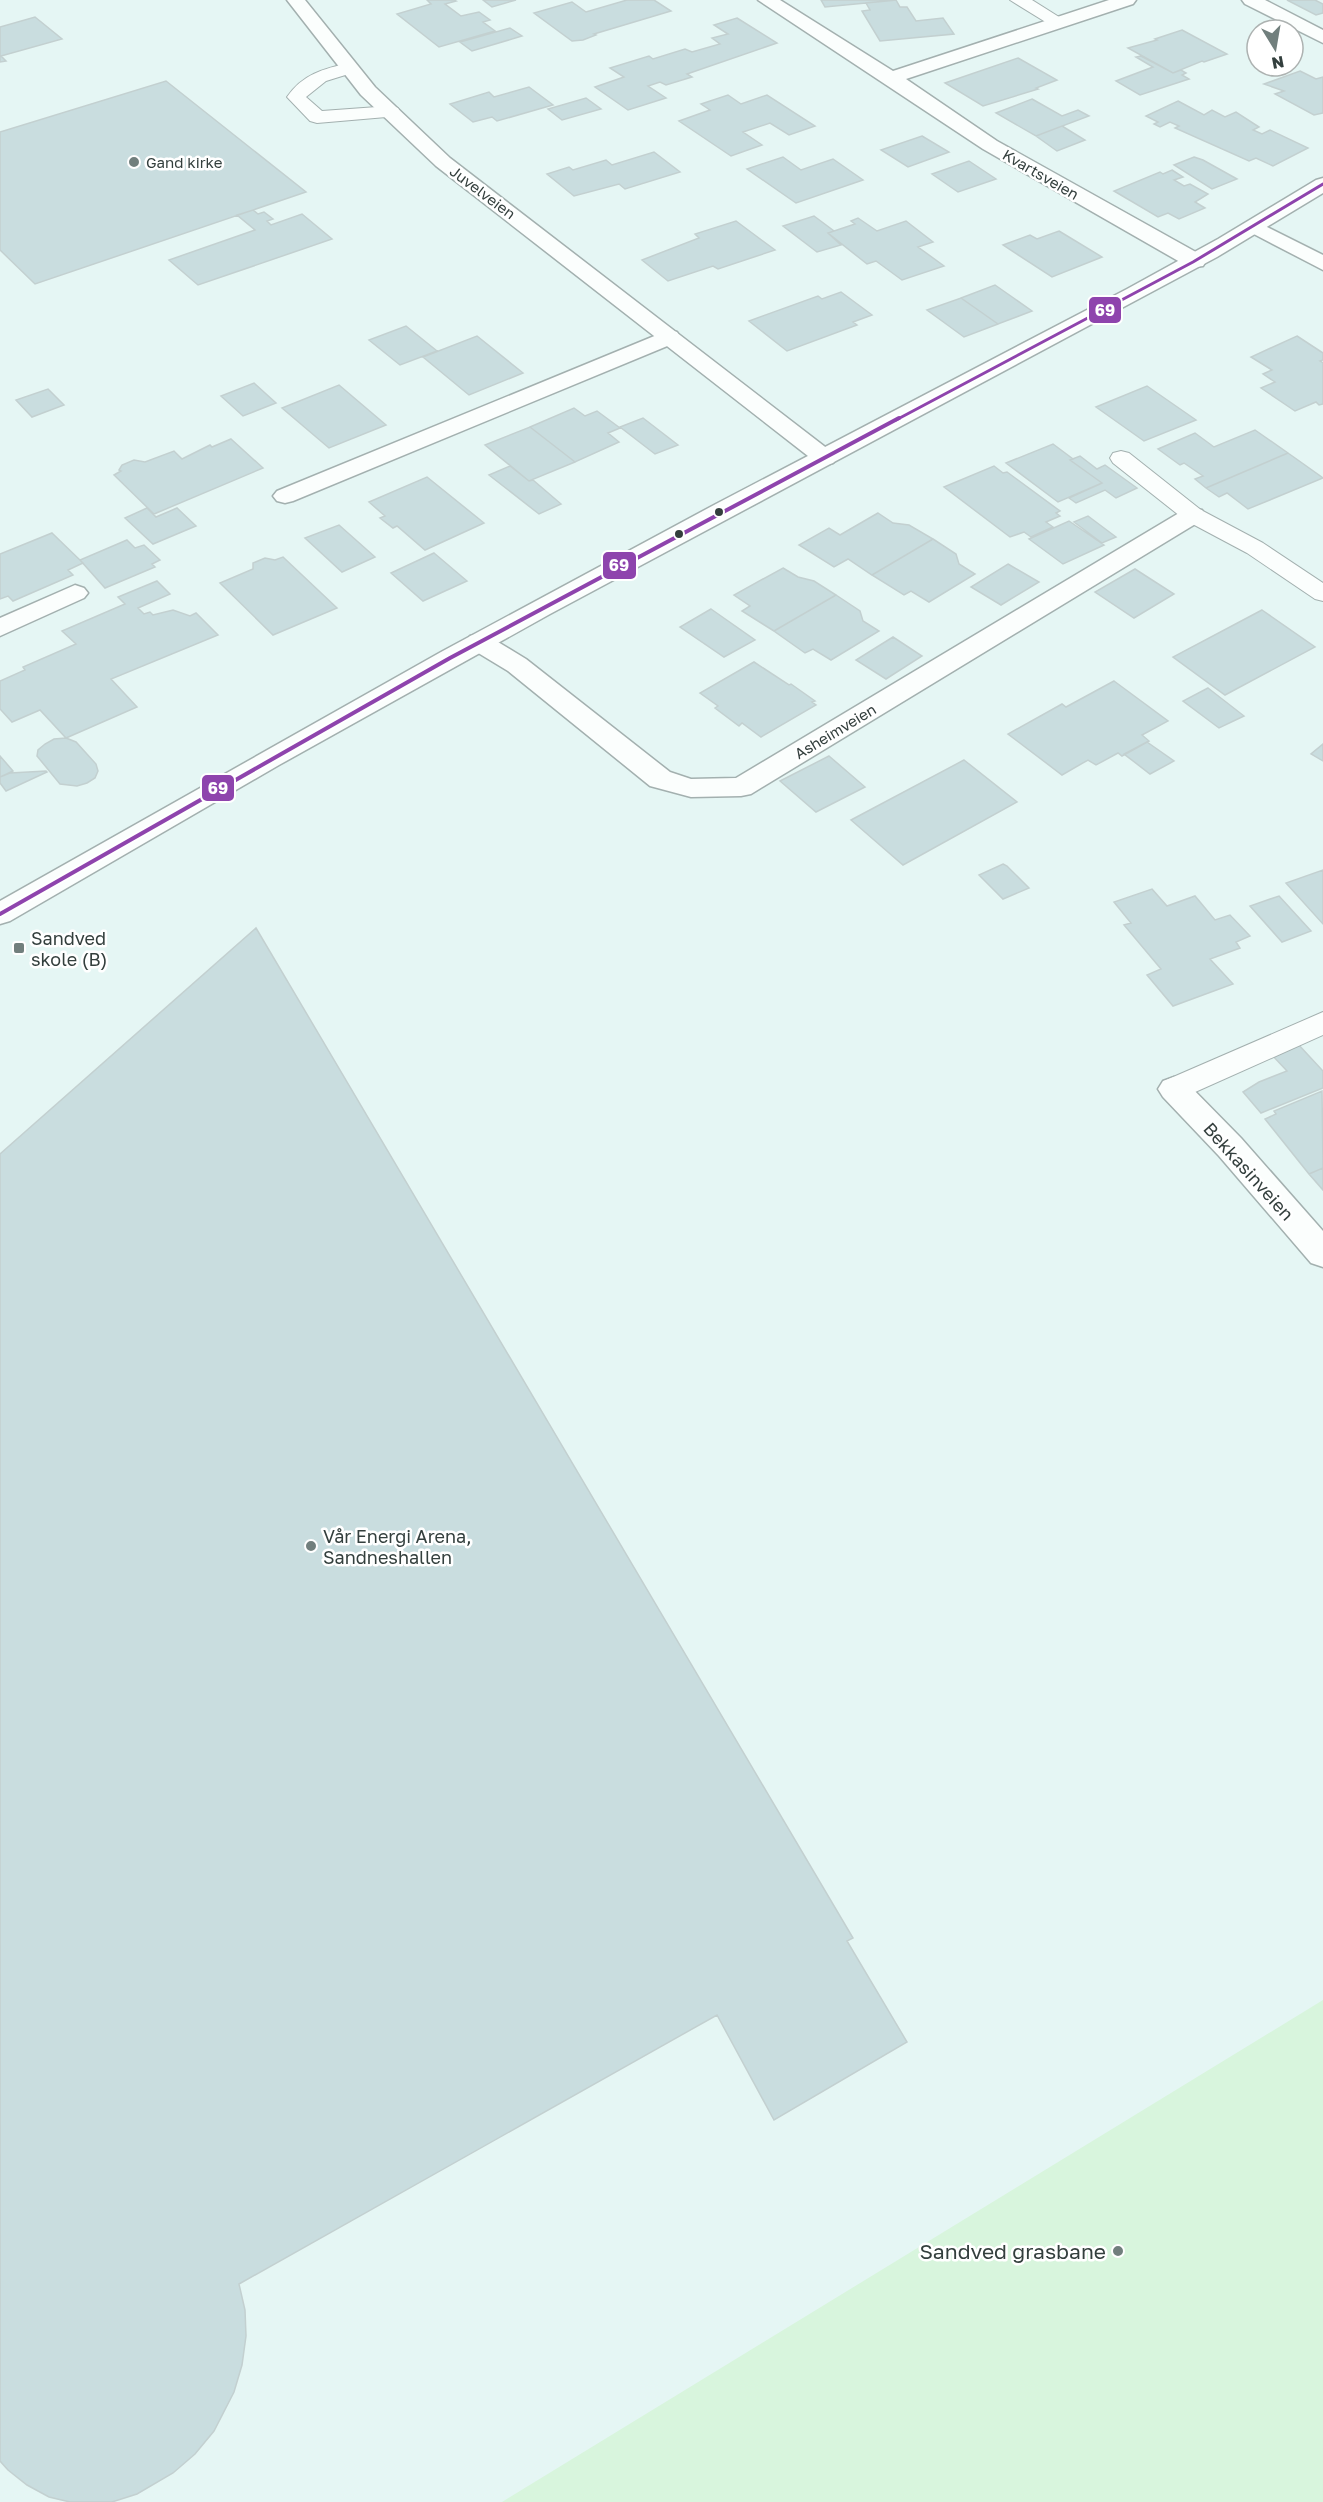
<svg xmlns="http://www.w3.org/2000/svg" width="1323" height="2502" font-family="'Golos Text',sans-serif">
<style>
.green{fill:#d8f5dd}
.building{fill:#c9dddf;stroke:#c3d0d0;stroke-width:1.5}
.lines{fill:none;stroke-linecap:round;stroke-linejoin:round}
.service-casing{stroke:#a3b0af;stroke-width:2}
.minor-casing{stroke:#a3b0af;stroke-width:3}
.tertiary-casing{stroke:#a3b0af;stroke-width:3}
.secondary-casing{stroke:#a3b0af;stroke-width:3}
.service{fill:#fbfefd;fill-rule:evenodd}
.minor{fill:#fbfefd;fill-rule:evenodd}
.tertiary{fill:#fbfefd;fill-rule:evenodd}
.secondary{fill:#fbfefd;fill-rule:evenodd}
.bus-1-far1-casing{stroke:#fff;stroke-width:6}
.bus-1-casing{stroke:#fff;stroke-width:8}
.bus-1-far1{stroke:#8e44ad;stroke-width:3}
.bus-1{stroke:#8e44ad;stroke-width:4}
.poi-dot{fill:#717f7d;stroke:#fff;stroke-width:2}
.bus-dot{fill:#333f3d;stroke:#fff;stroke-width:2}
.labels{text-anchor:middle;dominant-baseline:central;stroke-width:5;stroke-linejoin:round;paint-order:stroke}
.far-poi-label{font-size:15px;fill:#333f3d;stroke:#fff;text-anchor:start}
.far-street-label{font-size:15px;fill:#333f3d;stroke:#fff}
.poi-label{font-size:18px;fill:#333f3d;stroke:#fff;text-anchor:start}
.street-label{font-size:18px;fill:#333f3d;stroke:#fff}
.near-poi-label{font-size:21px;fill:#333f3d;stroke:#fff;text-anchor:end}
.line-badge{stroke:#fff;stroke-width:2}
.badge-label{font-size:16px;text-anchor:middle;font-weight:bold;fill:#fff}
</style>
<rect width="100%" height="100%" fill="#e5f6f4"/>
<path class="green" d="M1323,2000V2502H502Z"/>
<path class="building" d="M427,0H454L456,1L445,4L461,16L479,12L490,20L483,22L495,31L439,47L397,14L431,4Z
M483,0H516L492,7Z
M627,0H654L671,11L594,34L596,35L583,40L572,41L534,13L572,2L586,12Z
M821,0H897L825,7Z
M896,0L900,7H907L916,21L943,18L954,34L880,41L862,11L870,10L866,3Z
M1287,0H1315L1323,4V13L1316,15Z
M35,17L62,39L1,56L6,61L0,62V27Z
M737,18L777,43L687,74L692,77L666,85L660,82L648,86L666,98L628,110L595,87L624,77L610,68L649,56L653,59L685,49L692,52L720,44L712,38L728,34L714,25Z
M510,28L522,36L472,51L460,42Z
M1182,30L1227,54L1204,62L1202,61L1173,73L1128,48L1157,40L1155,39Z
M1141,56L1173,73L1181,70L1186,73L1182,75L1189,79L1140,95L1116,81L1153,67L1136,57Z
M1018,58L1057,80L1036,88L1038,89L983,106L945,83Z
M1300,71L1316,79L1323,77V113L1314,115L1275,94L1284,91L1264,84Z
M166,81L306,192L35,284L0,250V132Z
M529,87L553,105L497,121L492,117L473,122L450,104L489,92L494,97Z
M728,95L741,104L767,95L815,126L789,135L770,123L743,132L762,145L731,156L679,121L710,110L701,104Z
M586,98L601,109L562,120L548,109Z
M1032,99L1062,116L1078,110L1089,116L1036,136L996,113Z
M1178,101L1204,115L1212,110L1225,117L1236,112L1259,127L1253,130L1262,134L1270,130L1308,148L1273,166L1256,158L1249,161L1175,128L1179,126L1170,122L1160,127L1154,124L1158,122L1146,116Z
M1062,126L1085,140L1057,151L1036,136Z
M922,136L949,152L908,167L881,150Z
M654,152L680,172L625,189L619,184L574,196L547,174L569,167L573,170L606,160L612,165Z
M783,157L801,170L833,159L863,180L796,203L747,169Z
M1194,157L1203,160L1237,179L1212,189L1174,165Z
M969,161L996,179L958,192L932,174Z
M1172,170L1183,177L1174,180L1184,186L1190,184L1208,194L1195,202L1205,208L1179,219L1168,213L1158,217L1114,191L1160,172L1163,174Z
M253,210L258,214L264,212L273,219L267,221L271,225L302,214L332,239L198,285L169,260L255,230L237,215Z
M814,216L834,231L828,233L841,245L817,252L783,226Z
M858,218L877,231L906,221L933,242L918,247L944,266L902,280L876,261L867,264L828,233L855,224L851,221Z
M736,221L775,250L718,269L713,266L668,281L642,260L699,238L695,234Z
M1059,231L1102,257L1052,277L1003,245L1030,235L1037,239Z
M995,285L1032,311L998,324L961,298Z
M841,292L872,315L853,322L857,325L787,351L749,321L818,296L822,299Z
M961,298L998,324L964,337L927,310Z
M406,326L437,351L400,365L369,340Z
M477,336L523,373L469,395L423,357Z
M1297,336L1323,353V360L1320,361L1323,363V404L1319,405L1316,402L1295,411L1261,388L1275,382L1263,374L1272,370L1251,357Z
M254,383L276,403L243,416L221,396Z
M339,385L386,425L329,448L282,408Z
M1147,386L1196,420L1144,441L1096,407Z
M48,389L64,405L32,417L16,400Z
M574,408L585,416L597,411L620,428L608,433L619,442L575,462L530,427Z
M643,418L678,445L655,454L620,427Z
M530,427L575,462L529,481L485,445Z
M1255,430L1288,453L1206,488L1195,479L1203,476L1184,463L1180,465L1158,449L1195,433L1214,447Z
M231,439L263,468L154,514L114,475L121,471L119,470L122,465L134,460L145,462L174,451L182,459L210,445L212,447Z
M1053,444L1073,459L1070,460L1102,483L1058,502L1006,463Z
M1288,453L1323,478L1248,509L1227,493L1219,497L1206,488Z
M1080,456L1097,469L1105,465L1137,488L1116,498L1105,490L1076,503L1069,498L1102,483L1070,460Z
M510,466L529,481L533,480L561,504L539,514L489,475Z
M994,466L1003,473L1007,472L1060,511L1056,513L1060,516L1046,522L1053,527L1031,537L1024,532L1010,537L944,487Z
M427,477L484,523L425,550L397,526L393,528L380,518L385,516L369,502Z
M147,508L156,517L177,508L196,526L153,544L125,518Z
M878,513L893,523L909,525L933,539L872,575L848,559L834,567L799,545L829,528L840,535Z
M1088,516L1116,537L1102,543L1074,522Z
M1069,521L1104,545L1063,564L1029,539Z
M339,525L375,557L342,572L305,538Z
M52,533L83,563L68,570L73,575L13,601L8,596L0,599V554Z
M933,539L956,554L959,564L975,574L929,602L911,591L904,595L872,575Z
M127,540L135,548L144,545L160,560L152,564L155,567L105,588L80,560Z
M434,553L467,581L423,601L391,573Z
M283,557L337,608L273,635L220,583L253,569V563L265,558L275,560Z
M1008,564L1039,582L1001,605L971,587Z
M783,568L798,577L814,581L836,595L774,631L742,611L750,606L734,595Z
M1135,569L1174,594L1134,618L1095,592Z
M157,581L170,594L138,608L144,614L150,612L153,615L173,610L190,616L196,613L218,635L111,679L137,707L66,738L40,710L12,722L0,709V681L25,670L23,667L76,644L62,631L125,604L118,597Z
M836,595L860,611L863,621L879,631L831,660L813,649L805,653L774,631Z
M711,609L755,640L724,657L680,627Z
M1262,610L1315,647L1225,695L1173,657Z
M893,637L922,656L886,679L856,660Z
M754,662L789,685L791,684L815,701L812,702L816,705L761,737L742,723L739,726L715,708L718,706L700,693Z
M1114,681L1168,721L1142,735L1149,741L1122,756L1118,753L1096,765L1088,760L1062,775L1008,734L1062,704L1066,707Z
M1208,688L1244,716L1219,728L1183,701Z
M66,738L76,742L96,764L98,771L95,778L87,783L77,786L60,784L37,756L38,750L45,744L54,739Z
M1147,742L1174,761L1150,774L1124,754Z
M1323,744V761L1311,754Z
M0,756L13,771L0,777Z
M829,756L865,787L816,812L780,781Z
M964,760L1017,802L903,865L851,820Z
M46,771L47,772L6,791L0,783V777L10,773Z
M1003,864L1007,866L1029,888L1003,899L979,875Z
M1323,870V924L1286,883Z
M1152,889L1167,906L1195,896L1215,920L1230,915L1250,936L1236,942L1240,948L1210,959L1233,984L1173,1006L1147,975L1161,969L1124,925L1131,923L1114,902Z
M1279,896L1311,931L1282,942L1250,906Z
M256,928L853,1938L847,1941L907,2042L774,2120L717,2015L239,2284L245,2310L246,2336L242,2365L234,2392L214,2431L195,2454L173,2473L137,2494L112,2502H70L49,2497L27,2485L8,2470L0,2461V1154Z
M1297,1043L1323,1071V1088L1261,1113L1243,1092L1259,1082L1287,1071L1271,1054Z
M1322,1091L1323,1168L1309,1174L1265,1119L1276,1114L1274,1111Z
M1323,1168V1190L1309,1174Z"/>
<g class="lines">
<defs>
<path id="service" d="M1010,0H1032L1067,22L1064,26H1052Z
M349,63L355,64L358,68L355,72L326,81L306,97L322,111L391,106L398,108L400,112L398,116L317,123L310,121L287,97C303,74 323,69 349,63Z
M1121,451L1129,453L1201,510L1263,543L1323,583V601L1315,599L1247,553L1185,520L1113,463L1110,458L1113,453Z
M1323,1012V1035L1184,1097L1174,1100L1164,1097L1159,1089L1164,1081Z"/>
<path id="minor" d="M758,0H780L893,71L1109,0H1136L1133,4L906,79L997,141L1203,256L1206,261L1203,266L1195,267L1187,266L983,149Z
M1242,0H1265L1323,30V43L1245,4Z
M1255,221L1323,255V270L1248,231L1245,227L1248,223Z
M669,330L677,332L680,337L677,342L293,501L285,503L277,501L273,496L277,491Z
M1193,508L1202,510L1205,515L1202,520L751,794L741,796L691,797L650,786L508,671L470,648L466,642L470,636L479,634L488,636L526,659L670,772L691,779L736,778L1184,510Z
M75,585L84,588L88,593L84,598L0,636V618Z
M1174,1077L1185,1081L1241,1138L1323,1231V1267L1311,1263L1219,1156L1163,1097L1158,1089L1163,1081Z"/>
<path id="tertiary" d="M287,0H305L375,87L450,158L833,453L837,458L833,463L825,465L817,463L436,166L361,95Z"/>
<path id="secondary" d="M1323,178V193L1217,257L550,614L279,765L10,921L0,924V901L441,652L714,505L1127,289L1218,239L1316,180Z"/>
</defs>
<use href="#service" class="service-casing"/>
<use href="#minor" class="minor-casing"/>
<use href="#tertiary" class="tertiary-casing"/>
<use href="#secondary" class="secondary-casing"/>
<use href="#service" class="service"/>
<use href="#minor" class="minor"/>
<use href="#tertiary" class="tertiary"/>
<use href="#secondary" class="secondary"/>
<defs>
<path id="bus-1-far1" d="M896,420L1193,262L1323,184"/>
<path id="bus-1" d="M0,914L450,658L899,418"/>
</defs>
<use href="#bus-1-far1" class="bus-1-far1-casing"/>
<use href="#bus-1" class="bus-1-casing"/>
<use href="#bus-1-far1" class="bus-1-far1"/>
<use href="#bus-1" class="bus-1"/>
</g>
<g class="poi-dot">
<circle cx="134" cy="162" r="6"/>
<rect x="13" y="942" width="12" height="12" rx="3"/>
<circle cx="311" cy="1546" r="6"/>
<circle cx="1118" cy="2251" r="6"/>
</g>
<g class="bus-dot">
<circle cx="719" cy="512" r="5"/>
<circle cx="679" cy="534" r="5"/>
</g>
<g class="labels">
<g class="far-poi-label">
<text x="146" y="162">Gand kirke</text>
</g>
<g class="far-street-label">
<text transform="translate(1041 174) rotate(30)">Kvartsveien</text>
<text transform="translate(483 192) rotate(37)">Juvelveien</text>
<text transform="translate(835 731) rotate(-31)">Asheimveien</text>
</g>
<g class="poi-label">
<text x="31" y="938">Sandved<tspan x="31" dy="21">skole (B)</tspan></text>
<text x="323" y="1536">Vår Energi Arena,<tspan x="323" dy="21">Sandneshallen</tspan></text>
</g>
<g class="street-label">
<text transform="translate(1249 1171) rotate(48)">Bekkasinveien</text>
</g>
<g class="near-poi-label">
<text x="1106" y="2251">Sandved grasbane</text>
</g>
</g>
<g class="line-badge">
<rect x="1088" y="296" width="34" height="28" rx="6" fill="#8e44ad"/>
<rect x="602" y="551" width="35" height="29" rx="6" fill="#8e44ad"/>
<rect x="201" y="774" width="34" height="28" rx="6" fill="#8e44ad"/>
</g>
<g class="badge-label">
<text x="1105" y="316">69</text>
<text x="619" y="571">69</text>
<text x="218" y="794">69</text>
</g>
<g transform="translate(1275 48) rotate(169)"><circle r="28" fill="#ffffff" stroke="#adb2b1" stroke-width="1.5"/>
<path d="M0-4.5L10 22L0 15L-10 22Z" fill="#717f7d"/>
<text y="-9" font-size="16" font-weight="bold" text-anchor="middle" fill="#333f3d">N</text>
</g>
</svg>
